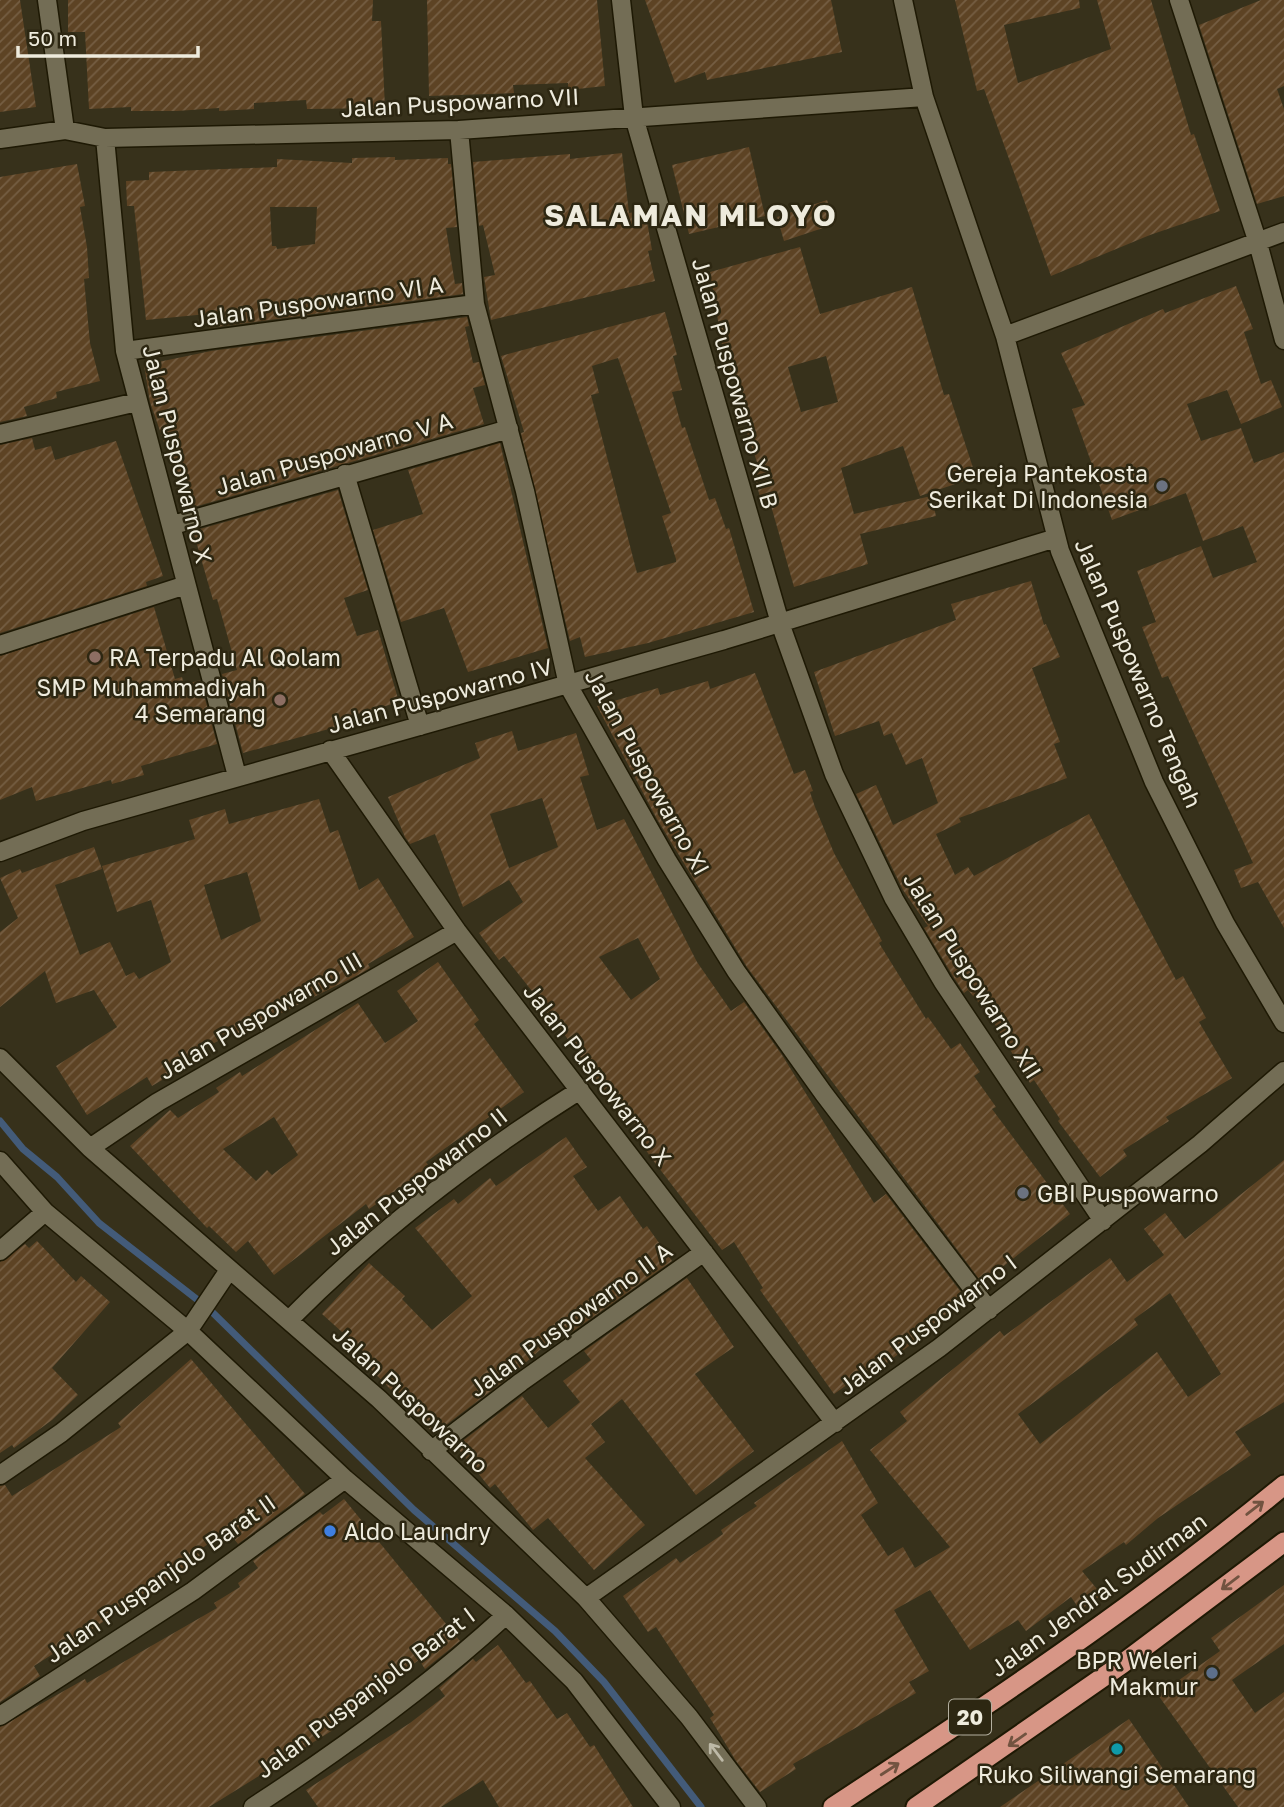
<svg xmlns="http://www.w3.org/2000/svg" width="1284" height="1807" font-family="'Golos Text',sans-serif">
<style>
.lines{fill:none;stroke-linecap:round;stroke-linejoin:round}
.stream{stroke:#435b79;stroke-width:7}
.building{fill:url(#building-hatch);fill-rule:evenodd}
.minor-casing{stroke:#1e1904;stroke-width:21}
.trunk-casing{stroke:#1e1904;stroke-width:23}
.minor{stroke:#736d55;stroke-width:18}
.trunk{stroke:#d79686;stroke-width:19}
.oneway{stroke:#715340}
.oneway2{stroke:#bdb9a7}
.worship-dot{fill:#6b7280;stroke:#2d2712;stroke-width:2.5}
.education-dot{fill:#8d6e63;stroke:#2d2712;stroke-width:2.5}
.shop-dot{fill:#3f7fe0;stroke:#2d2712;stroke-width:2.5}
.service-dot{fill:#5c6f8a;stroke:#2d2712;stroke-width:2.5}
.culture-dot{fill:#0f9aa8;stroke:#2d2712;stroke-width:2.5}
.labels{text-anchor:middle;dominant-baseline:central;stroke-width:5;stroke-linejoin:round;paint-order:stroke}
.shield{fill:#2d2712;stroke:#b4b0a0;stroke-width:2}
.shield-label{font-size:21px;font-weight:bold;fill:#eeebdd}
.street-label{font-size:23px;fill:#eeebdd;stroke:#2d2712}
.poi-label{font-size:23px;fill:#eeebdd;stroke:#2d2712;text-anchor:end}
.district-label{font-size:30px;font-weight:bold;letter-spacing:2px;fill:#eeebdd;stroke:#2d2712}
</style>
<defs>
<pattern id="building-hatch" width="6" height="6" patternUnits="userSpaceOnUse" patternTransform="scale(1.75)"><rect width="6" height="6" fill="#5d4324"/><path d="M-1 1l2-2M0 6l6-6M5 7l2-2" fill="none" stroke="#755e43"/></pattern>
</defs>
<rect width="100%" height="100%" fill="#37311b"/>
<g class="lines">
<path class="stream" d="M0,1121L23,1149L57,1177L99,1223L208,1308L414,1510L555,1631L604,1682L701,1807"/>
</g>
<path class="building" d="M0,0H20L36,107L0,112Z
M68,0H373L372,21H381L385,108L307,109L306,100L254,103V109L219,111V108L177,111H131V107L89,109L85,32H68Z
M427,0H597L605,86L568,90V83L513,85L514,93L429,96Z
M645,0H831L842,52L707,80L705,72L675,83Z
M955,0H1079L1080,8L1004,25L1018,83L1111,49L1097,0H1151L1191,135L1194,134L1220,211L1150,235L1051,276L984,89L977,91Z
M1261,0H1284V86L1277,89L1284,109V196L1257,204L1199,25Z
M749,147L765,216L689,234L672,165Z
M622,153L629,213L645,210L652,250L648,251L655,281L491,320L484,277L495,275L483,225L479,226L473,162L570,154V159Z
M395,157V160L448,158V164H451L457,227L446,228L455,284L462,283L463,294L209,328L207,314L146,320L134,206H127L126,181L149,180V172L277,167V159L352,163V158ZM270,207H317L315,244L277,249L276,246H272Z
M77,164L85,206L80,207L87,247L89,278L84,279L90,343L100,381L56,392L57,398L24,407L27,416L0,422V177Z
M827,200L835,224L784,241L777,217Z
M800,247L820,314L912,287L944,395L949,394L976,477L920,496L903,446L841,468L854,514L931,496L936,516L860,534L868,564L794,587L768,495L760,497L752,467L758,465L746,430L751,428L740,380L734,381L722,345L710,272ZM826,356L838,402L801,412L788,367Z
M1236,286L1253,329L1244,332L1261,384L1271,380L1282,407L1241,424L1227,390L1187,404L1201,441L1241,428L1254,463L1284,452V928L1258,882L1241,888L1234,870L1253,863L1168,676L1162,678L1142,627L1156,622L1137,571L1201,546L1213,578L1257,562L1243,526L1203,541L1186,493L1112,520L1072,409L1085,405L1061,353L1163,309L1165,313Z
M665,312L677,355L673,356L682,390L672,392L682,428L685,427L709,500L715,498L726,529L729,528L754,612L648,643L585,657L580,637L570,641L521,433L524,432L501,356ZM618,358L671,513L662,516L676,559V562L637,573L591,395L599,393L592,366Z
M467,317L469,326L465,327L473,363L479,362L485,385L473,388L484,424L187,509L150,402L144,365L211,351Z
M32,438L35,450L51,446L55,460L116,441L163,576L146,582L147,586L0,633V445Z
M500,443L548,648L468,672L444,608L401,622L373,530L423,514L408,470Z
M338,490L368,590L344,598L357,636L378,630L399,702L342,719L343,725L243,753L222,674L237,670L217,599L213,600L193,531Z
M1031,581L1044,625L1046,624L1060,657L1032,668L1060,742L1054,744L1067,778L959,818L961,822L936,834L955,875L968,867L974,876L1089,814L1176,980L1183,976L1206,1018L1199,1022L1232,1078L1166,1117L1169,1121L1123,1150L1127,1156L1100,1177L1058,1121L1060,1119L1034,1080L1030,1083L990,1016L968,990L964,993L953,976L924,928L928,926L903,890L856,794L876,785L893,825L938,803L922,758L906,765L892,733L884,736L879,721L835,736L814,672L956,620L951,604Z
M154,607L175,679L182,677L184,685L200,680L217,744L141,766L144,775L112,784L111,780L36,801L32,787L0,800V656Z
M755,673L794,774L805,770L813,791L810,792L815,807L834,853L882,941L879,943L926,1019L928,1017L951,1049L960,1043L980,1072L974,1076L996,1107L992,1109L1070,1214L982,1283L747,967L657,819L597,706L658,688L660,695L708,681L710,689Z
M512,731L518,751L576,733L589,775L580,777L597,830L624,819L697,962L731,1011L744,1002L782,1055L874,1203L886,1194L964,1296L960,1299L962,1302L916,1337L918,1339L884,1365L881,1361L834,1394L760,1290L763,1288L734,1242L722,1250L652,1159L633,1131L637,1127L609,1086L604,1090L554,1020L550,1023L531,999L536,996L504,956L499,960L479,933L523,902L509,880L463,907L435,834L410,844L405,837L388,797L480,758L475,743ZM542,798L558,847L509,868L490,814ZM638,938L660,979L631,1000L599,957Z
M319,799L330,833L338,830L359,890L378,878L414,937L368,964L370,968L358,975L235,1036L233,1033L186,1058L189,1064L152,1086L147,1077L87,1115L56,1066L117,1027L94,990L56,1003L45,971L0,1007V932L18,918L0,878L20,869L22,873L94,847L102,869L55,885L80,955L110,942L126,976L134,972L139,979L171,962L151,900L117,912L102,866L195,839L189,820L225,809L229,824ZM247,872L261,921L221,940L204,885Z
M438,962L479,1020L474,1024L524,1092L426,1162L429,1166L401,1187L369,1209L366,1204L274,1275L248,1241L236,1252L209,1226L207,1228L130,1146L170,1110L178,1118L219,1092L216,1088L240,1072L242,1076L358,1003L385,1043L418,1021L397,991ZM274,1117L298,1155L272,1175L267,1170L256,1181L223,1149Z
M566,1137L587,1167L573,1176L598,1211L620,1196L643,1229L647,1226L672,1261L569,1334L565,1328L508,1378L442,1428L440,1426L432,1432L395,1388L392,1391L358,1356L363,1351L322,1314L369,1263L405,1296L402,1299L432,1330L472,1296L415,1228L454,1199L458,1204L490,1178L496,1186Z
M1284,1160V1402L1235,1432L1251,1455L1158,1518L1126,1545L1124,1542L1082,1571L1102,1595L1080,1610L1071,1597L1026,1631L1018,1620L970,1650L930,1590L894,1610L929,1671L909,1682L916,1693L793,1764L796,1769L760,1792L736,1761L710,1718L714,1715L656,1627L648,1632L623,1596L676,1558L680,1563L723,1534L721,1530L757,1506L754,1503L842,1441L878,1503L861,1515L888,1556L903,1547L915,1568L950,1547L870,1450L907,1421L900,1412L1000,1331L1004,1336L1110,1258L1127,1282L1164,1255L1144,1229L1165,1213L1185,1239ZM1170,1293L1221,1374L1188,1397L1157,1352L1040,1444L1018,1414L1138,1325L1134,1319Z
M37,1241L76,1282L81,1276L110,1302L52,1368L78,1395L52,1420L14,1448L12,1445L0,1453V1262L25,1244L29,1248Z
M687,1278L734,1347L695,1374L754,1451L696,1495L622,1399L591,1424L605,1442L585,1458L645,1525L594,1570L548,1518L533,1530L495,1484L490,1488L456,1446L522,1396L548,1428L580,1402L563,1381L591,1360L584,1351Z
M191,1359L305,1494L238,1544L227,1530L197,1552L200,1556L178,1574L118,1608L120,1611L34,1666L40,1676L0,1702V1486L5,1485L12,1496L121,1427L118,1423Z
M344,1499L460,1641L425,1669L419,1660L329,1724L333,1730L209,1807H0V1727L85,1679L87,1683L217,1608L214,1603L240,1587L238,1583L258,1568L253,1561L320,1512L323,1515Z
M1284,1585V1644L1232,1680L1255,1713L1284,1692V1807H1238L1158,1695L1220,1651L1211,1638Z
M498,1645L526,1683L530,1681L557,1719L567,1713L590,1747L594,1745L633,1807H499L483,1780L441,1807H318L306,1790L410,1723L445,1696L439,1688L473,1659L476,1662Z
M1129,1719L1189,1807H1000Z"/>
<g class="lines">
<defs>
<path id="minor" d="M47,0L65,130
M621,0L634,117L780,623L834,774L894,899L943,982L1103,1221
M903,0L924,97L1005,336L1060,551L1154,782L1225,923L1284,1023
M1179,0L1258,243L1284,340
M459,130L475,304L525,491L568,685L667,860L736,971L824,1094L989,1310
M105,138L125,351L237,776
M0,139L65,130L105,138L459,130L924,97
M1005,336L1284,232
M125,351L475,304
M0,434L137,402
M345,474L420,726
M173,525L509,429
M0,645L186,585
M330,750L457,931L835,1423
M0,852L83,821L724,640L1056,538
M0,1058L90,1148L379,1399L586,1598L689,1717L757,1807
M90,1148L158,1102L457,931
M0,1161L45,1212L188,1331L345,1479L506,1615L574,1681L671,1807
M0,1251L45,1212
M289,1320C376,1232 475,1156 580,1090
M431,1451L521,1382L704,1252
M0,1475L61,1433L188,1331L229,1270
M586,1598L939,1348L1200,1144L1284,1071
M0,1716L193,1591L345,1479
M253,1807C342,1749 428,1687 506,1615"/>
<path id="trunk" d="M833,1807C988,1705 1141,1603 1284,1485
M916,1807L1122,1664L1284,1542"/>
</defs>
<use href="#minor" class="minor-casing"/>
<use href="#trunk" class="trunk-casing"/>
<use href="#minor" class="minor"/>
<use href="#trunk" class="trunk"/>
</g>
<defs><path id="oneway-shaft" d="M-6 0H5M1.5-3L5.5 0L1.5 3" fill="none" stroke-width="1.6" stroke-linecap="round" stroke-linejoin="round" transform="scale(1.75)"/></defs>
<g class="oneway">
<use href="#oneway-shaft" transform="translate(1255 1508) rotate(-38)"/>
<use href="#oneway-shaft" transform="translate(1230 1583) rotate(143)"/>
<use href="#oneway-shaft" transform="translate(1017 1740) rotate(145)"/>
<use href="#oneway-shaft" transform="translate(890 1769) rotate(-33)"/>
</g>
<use class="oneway2" href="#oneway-shaft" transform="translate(716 1752) rotate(-127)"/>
<g class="worship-dot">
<circle cx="1162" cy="486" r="7"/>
<circle cx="1023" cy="1193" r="7"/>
</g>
<g class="education-dot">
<circle cx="95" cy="657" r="7"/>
<circle cx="280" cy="700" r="7"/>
</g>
<circle class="shop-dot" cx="330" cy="1531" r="7"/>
<circle class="service-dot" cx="1212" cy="1673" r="7"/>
<circle class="culture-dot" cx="1117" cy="1749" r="7"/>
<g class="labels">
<rect class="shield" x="949" y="1699.5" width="42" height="35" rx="5"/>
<g class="shield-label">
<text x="970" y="1717">20</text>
</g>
<g class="street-label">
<text transform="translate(460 102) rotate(-3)">Jalan Puspowarno VII</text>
<text transform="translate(318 301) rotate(-8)">Jalan Puspowarno VI A</text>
<text transform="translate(736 383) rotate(74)">Jalan Puspowarno XII B</text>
<text transform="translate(334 453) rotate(-16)">Jalan Puspowarno V A</text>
<text transform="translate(178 454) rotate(76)">Jalan Puspowarno X</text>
<text transform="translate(1139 673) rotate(67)">Jalan Puspowarno Tengah</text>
<text transform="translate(440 695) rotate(-15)">Jalan Puspowarno IV</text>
<text transform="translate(648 772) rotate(61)">Jalan Puspowarno XI</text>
<text transform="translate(973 975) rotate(58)">Jalan Puspowarno XII</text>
<text transform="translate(260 1015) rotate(-30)">Jalan Puspowarno III</text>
<text transform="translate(598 1074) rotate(52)">Jalan Puspowarno X</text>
<text transform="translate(416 1181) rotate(-38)">Jalan Puspowarno II</text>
<text transform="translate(570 1319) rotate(-36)">Jalan Puspowarno II A</text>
<text transform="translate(927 1324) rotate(-37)">Jalan Puspowarno I</text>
<text transform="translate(411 1399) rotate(43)">Jalan Puspowarno</text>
<text transform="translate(160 1578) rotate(-35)">Jalan Puspanjolo Barat II</text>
<text transform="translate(1098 1594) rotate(-36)">Jalan Jendral Sudirman</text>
<text transform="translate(365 1692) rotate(-37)">Jalan Puspanjolo Barat I</text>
</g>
<g class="poi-label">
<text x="1148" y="473">Gereja Pantekosta<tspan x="1148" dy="26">Serikat Di Indonesia</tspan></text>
<text x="109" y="657" text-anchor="start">RA Terpadu Al Qolam</text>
<text x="266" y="687">SMP Muhammadiyah<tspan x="266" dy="26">4 Semarang</tspan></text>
<text x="1037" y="1193" text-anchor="start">GBI Puspowarno</text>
<text x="344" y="1531" text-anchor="start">Aldo Laundry</text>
<text x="1198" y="1660">BPR Weleri<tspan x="1198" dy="26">Makmur</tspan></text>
<text x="1117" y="1774" text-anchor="middle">Ruko Siliwangi Semarang</text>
</g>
<g class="district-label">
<text x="691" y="215">SALAMAN MLOYO</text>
</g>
</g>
<path d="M18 46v10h180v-10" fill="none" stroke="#eeebdd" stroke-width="3.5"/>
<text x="28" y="46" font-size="21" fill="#eeebdd" stroke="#2d2712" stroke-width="5" paint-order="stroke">50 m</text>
</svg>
